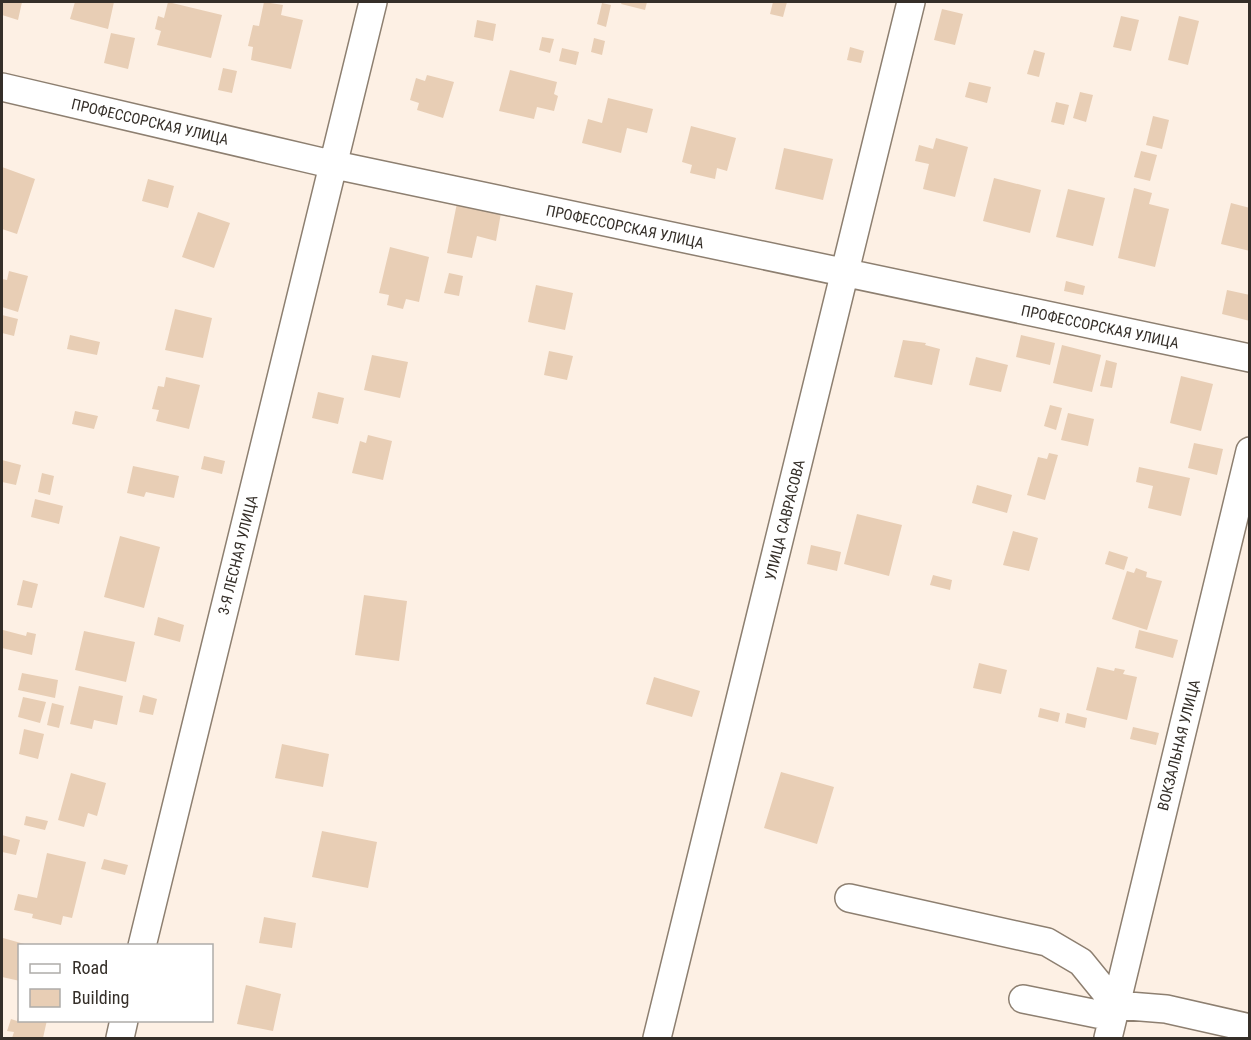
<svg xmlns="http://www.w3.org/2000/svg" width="1251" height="1040" font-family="'Roboto Condensed',sans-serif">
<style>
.building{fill:#e8ceb5}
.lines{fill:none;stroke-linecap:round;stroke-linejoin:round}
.minor-casing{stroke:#8d7f70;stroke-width:30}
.minor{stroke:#fff;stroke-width:27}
.labels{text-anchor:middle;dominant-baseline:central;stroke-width:5;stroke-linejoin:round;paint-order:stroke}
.street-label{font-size:15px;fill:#352f29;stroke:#fff}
</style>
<rect width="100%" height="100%" fill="#fdf0e4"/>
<path class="building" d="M2,2H22L18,20L2,15Z
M75,2H114L108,29L70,19Z
M168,2L222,15L211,58L157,45L161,31L155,29L158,16L164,18Z
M264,2L283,5L281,15L303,20L291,69L251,60L253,47L248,46L253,25L259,26Z
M622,2H647L645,10L621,4Z
M773,2H787L783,17L770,14Z
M602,3L611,5L606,27L597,24Z
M942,9L963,14L955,45L934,40Z
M1121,16L1139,20L1131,51L1113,47Z
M1179,16L1199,21L1188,65L1168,60Z
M477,20L496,24L493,41L474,37Z
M111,33L135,38L128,69L104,63Z
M542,37L554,39L550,53L539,50Z
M594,38L605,41L602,55L591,52Z
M850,47L864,51L861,63L847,60Z
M562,48L579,52L576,65L559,61Z
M1034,50L1045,53L1039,77L1027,74Z
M223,68L237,71L232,93L218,90Z
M510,70L557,82L554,94L558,96L554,111L537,107L534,119L499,111Z
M427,75L454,82L443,118L417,110L419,103L410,100L416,78L425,81Z
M969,82L991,87L987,103L965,97Z
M1080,92L1093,95L1086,122L1073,118Z
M608,98L653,109L647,133L627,128L621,153L582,143L588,119L602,123Z
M1056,102L1069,105L1064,125L1051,122Z
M1153,116L1169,120L1162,149L1146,145Z
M691,126L736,138L727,171L717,168L715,179L690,173L692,165L682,162Z
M936,138L968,147L955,197L923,189L929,164L915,161L919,145L933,149Z
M784,148L833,159L823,200L775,189Z
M1141,151L1157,155L1150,181L1134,177Z
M2,167L35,179L17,234L2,229Z
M994,178L1041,190L1030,233L983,221Z
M148,179L174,186L168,208L142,201Z
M1134,188L1152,193L1149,204L1169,209L1155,267L1118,258Z
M1068,189L1105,198L1093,246L1056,237Z
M457,203L501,213L496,241L477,236L472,258L447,253Z
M1231,203L1250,208V251L1221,244Z
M198,212L230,223L214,268L182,257Z
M390,247L429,257L419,302L406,299L403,309L387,305L389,295L379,293Z
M9,271L28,276L18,312L2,307V279L7,280Z
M449,273L463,276L459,296L444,293Z
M1066,281L1085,286L1083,295L1064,291Z
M536,285L573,293L565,330L528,322Z
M1227,290L1250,295V321L1222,314Z
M175,309L212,318L203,358L165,350Z
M2,315L18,319L14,336L2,333Z
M70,335L100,342L97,355L67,349Z
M1021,335L1055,343L1050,365L1016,357Z
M903,340L926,343L925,345L940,349L932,385L894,377Z
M1062,345L1101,355L1092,392L1053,383Z
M549,351L573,356L567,380L544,375Z
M372,355L408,362L400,398L364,390Z
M976,357L1008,365L1001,392L969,385Z
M1106,360L1117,363L1112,388L1100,386Z
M1181,376L1213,384L1201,431L1170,423Z
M166,377L200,385L189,429L156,421L159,410L152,409L158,386L164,387Z
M318,392L344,398L338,424L312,418Z
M1050,405L1062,408L1056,430L1044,426Z
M75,411L98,416L94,429L72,424Z
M1068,413L1094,419L1088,446L1061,440Z
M368,435L392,441L383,480L352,473L360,441L366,443Z
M1194,443L1223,449L1217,475L1188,468Z
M1049,453L1058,455L1045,500L1027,495L1038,457L1047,459Z
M204,456L225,461L222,474L201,469Z
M2,460L21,465L16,485L2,482Z
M133,466L179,476L174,498L146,492L144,497L127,493Z
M1139,467L1190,478L1181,516L1148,508L1153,486L1136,482Z
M42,473L54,476L50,495L38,492Z
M977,485L1012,495L1007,513L972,503Z
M35,499L63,506L59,524L31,517Z
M857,514L902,525L889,576L844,564Z
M1013,531L1038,538L1029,571L1003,565Z
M120,536L160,547L144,608L104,597Z
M811,545L841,552L837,571L807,564Z
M1109,551L1128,557L1124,570L1105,564Z
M1136,568L1147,572L1146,577L1162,581L1147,630L1112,619L1127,571L1134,573Z
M933,575L952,580L950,590L930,585Z
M23,580L38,584L32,608L17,605Z
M364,595L407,601L399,661L355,655Z
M158,617L184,625L180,642L154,635Z
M3,630L26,636L27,632L36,634L32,655L2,648Z
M1139,630L1178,640L1173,658L1135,648Z
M84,631L135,642L126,682L75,670Z
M979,663L1007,670L1001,694L973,688Z
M1097,667L1114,671L1115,668L1125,670L1123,674L1137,677L1127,720L1086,710Z
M22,673L58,680L55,698L18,690Z
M654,677L700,691L692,717L646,704Z
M79,686L123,696L117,725L94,720L92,729L70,724Z
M143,695L157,699L153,715L139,712Z
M23,697L46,702L40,723L18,717Z
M52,703L64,706L59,728L47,725Z
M1040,708L1060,713L1058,722L1038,717Z
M1067,713L1087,718L1085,728L1065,723Z
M1133,727L1159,733L1156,745L1130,739Z
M24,729L44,734L38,759L19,754Z
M282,744L329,754L323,787L275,778Z
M781,772L834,787L817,844L764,828Z
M71,773L106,783L97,816L88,813L84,827L58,820Z
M26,816L48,821L45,830L24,825Z
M322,831L377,842L368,888L312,877Z
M2,835L20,840L16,855L2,852Z
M47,853L86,862L72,918L63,916L61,925L32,918L33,914L14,910L18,894L37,898Z
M104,859L128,865L125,875L101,869Z
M264,917L296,923L292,948L259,943Z
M3,938L28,945L20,946V981L2,977Z
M246,985L281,994L273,1031L237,1024Z
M19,1014L20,1020H47L43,1038H12L14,1032L7,1031L11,1019L17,1021Z"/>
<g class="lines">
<defs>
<path id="minor" d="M2,87L335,165L1250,358
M849,898L1047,942L1081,962L1116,1005
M142,946L373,2
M1023,999L1102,1015L1116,1005
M1116,1005L1166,1009L1250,1028
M120,1038L124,1020
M657,1038L911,2
M1108,1038L1250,451"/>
</defs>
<use href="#minor" class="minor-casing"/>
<use href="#minor" class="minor"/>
</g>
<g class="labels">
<g class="street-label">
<text transform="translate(150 122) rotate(13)">ПРОФЕССОРСКАЯ УЛИЦА</text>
<text transform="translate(625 227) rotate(12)">ПРОФЕССОРСКАЯ УЛИЦА</text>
<text transform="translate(1100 327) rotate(12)">ПРОФЕССОРСКАЯ УЛИЦА</text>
<text transform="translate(785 520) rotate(-76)">УЛИЦА САВРАСОВА</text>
<text transform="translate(238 555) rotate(-76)">3-Я ЛЕСНАЯ УЛИЦА</text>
<text transform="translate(1179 745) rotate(-76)">ВОКЗАЛЬНАЯ УЛИЦА</text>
</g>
</g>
<rect width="1251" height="1040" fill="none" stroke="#352f29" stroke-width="6"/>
<rect x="18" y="944" width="195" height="78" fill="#ffffff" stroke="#aeaca9" stroke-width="1.5"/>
<rect x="30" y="964" width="30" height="9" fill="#ffffff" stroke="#aeaca9" stroke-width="1.5"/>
<text x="72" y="974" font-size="18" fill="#352f29">Road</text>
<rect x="30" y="989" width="30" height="18" fill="#e8ceb5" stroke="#aeaca9" stroke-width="1.5"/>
<text x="72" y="1004" font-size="18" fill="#352f29">Building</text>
</svg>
